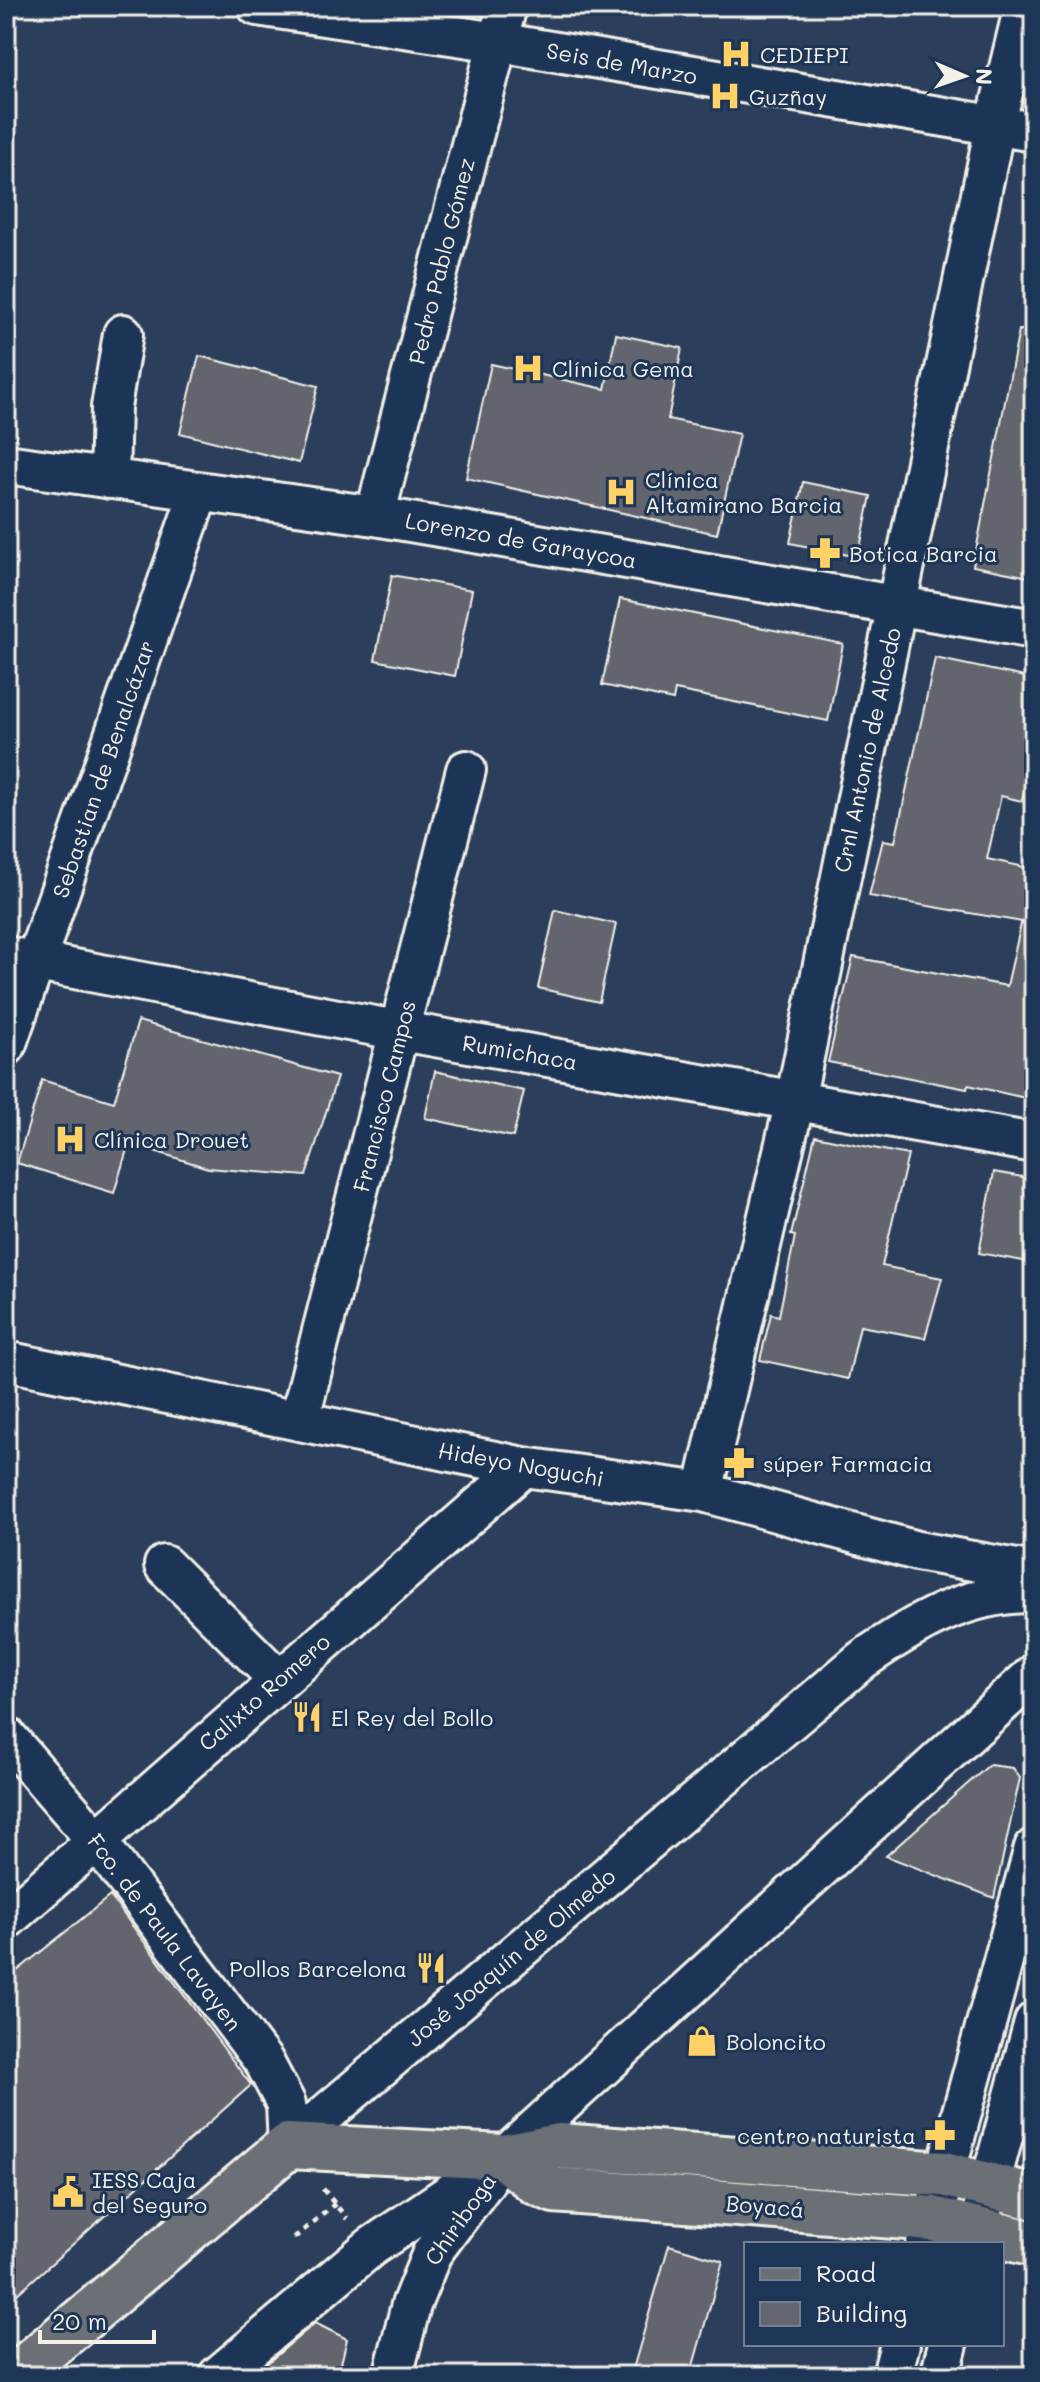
<svg xmlns="http://www.w3.org/2000/svg" width="1040" height="2382" font-family="Mali,sans-serif">
<style>
.building{fill:#64656e;stroke:#f4f1e8;stroke-width:2}
.lines{fill:none;stroke-linecap:round;stroke-linejoin:round}
.minor-casing{stroke:#f4f1e8;stroke-width:44}
.major-casing{stroke:#f4f1e8;stroke-width:50}
.path{stroke:#f4f1e8;stroke-width:5;stroke-dasharray:6 6;stroke-linecap:butt}
.minor{stroke:#1d3557;stroke-width:38}
.major{stroke:#6b6f75;stroke-width:44}
.labels{text-anchor:middle;dominant-baseline:central;stroke-width:6;stroke-linejoin:round;paint-order:stroke}
.poi-label{font-size:22px;fill:#f4f1e8;stroke:#1d3557;text-anchor:start}
.street-label{font-size:22px;fill:#f4f1e8;stroke:#1d3557}
</style>
<rect width="100%" height="100%" fill="#2b3f5c"/>
<filter id="ink" filterUnits="userSpaceOnUse"><feTurbulence type="fractalNoise" baseFrequency=".0125" numOctaves="2"/><feDisplacementMap in="SourceGraphic" scale="16" xChannelSelector="R" yChannelSelector="G"/><feConvolveMatrix kernelMatrix="1 2 1 2 8 2 1 2 1" color-interpolation-filters="sRGB"/></filter>
<g filter="url(#ink)">
<path class="building" d="M1019,330L1034,331V578L973,566Z
M616,334L682,348L668,419L739,434L717,534L466,478L491,364L605,389Z
M199,356L318,386L299,463L180,433Z
M803,482L871,496L858,557L790,543Z
M392,575L472,590L455,676L375,660Z
M620,599L843,644L828,721L675,690L673,700L602,685Z
M935,658L1034,679V747L1022,801L1001,796L987,859L1034,869V924L869,896L883,840L895,842Z
M555,910L616,924L599,1002L538,988Z
M1021,924L1034,926V1100L968,1085L967,1089L828,1062L853,957L1007,986Z
M138,1021L337,1077L306,1176L208,1168L129,1143L114,1193L17,1163L42,1080L114,1102Z
M435,1071L524,1091L513,1137L425,1118Z
M815,1136L908,1155L882,1266L942,1278L925,1338L860,1326L848,1379L760,1360L771,1314L779,1316L795,1236L791,1235Z
M994,1172L1034,1179V1263L979,1253Z
M989,1765L1013,1768L1020,1778L994,1898L886,1856Z
M110,1896L251,2085L6,2304V1980Z
M669,2245L723,2261L690,2376H631Z
M315,2323L347,2339L338,2376H252Z"/>
<g class="lines">
<defs>
<path id="minor" d="M257,6L497,42L1034,132
M6,464L375,516L1034,629
M109,479L111,407L123,334
M375,516L507,6
M6,956L401,1031L1034,1143
M6,1046L199,492
M6,1361L524,1467L703,1492L917,1551L1034,1572
M299,1421L466,770
M703,1492L795,1101L995,126L1024,6
M164,1565L278,1679
M6,1736L97,1841L264,2062L286,2104L288,2146
M6,1920L524,1467
M288,2146L862,1660C915,1623 968,1592 1034,1593
M982,2214L1034,2022
M926,2244L1034,1848
M218,2376L371,2247L504,2157L1034,1674
M393,2376L411,2305L432,2253L485,2182
M892,2376L900,2344
M940,2376L948,2344"/>
<path id="major" d="M504,2157L536,2182L554,2190L933,2219L1034,2244
M15,2376L288,2146L504,2157L559,2146L944,2174L1034,2197"/>
</defs>
<use href="#minor" class="minor-casing"/>
<use href="#major" class="major-casing"/>
<path class="path" d="M323,2189L347,2219
M294,2238L335,2204"/>
<use href="#minor" class="minor"/>
<use href="#major" class="major"/>
</g>
</g>
<defs>
<symbol id="hospital-bare" viewBox="-9 -9 18 18"><path d="M-5-5h3v3.5h4V-5h3V5h-3V1.5h-4V5h-3Z" fill="#ffd166" stroke="#1d3557" stroke-width="2.5" paint-order="stroke"/></symbol>
<symbol id="pharmacy-bare" viewBox="-9 -9 18 18"><path d="M-2-6h4v4h4v4h-4v4h-4v-4h-4v-4h4Z" fill="#ffd166" stroke="#1d3557" stroke-width="2.5" paint-order="stroke"/></symbol>
<symbol id="restaurant-bare" viewBox="-9 -9 18 18"><path d="M-5-6h1v4h1v-4h1v4h1v-4h1v5L-1.5 .5V6h-2V.5L-5-1ZM5-6V6H3V1.5H1.5Q1.5-4 5-6Z" fill="#ffd166" stroke="#1d3557" stroke-width="2.5" paint-order="stroke"/></symbol>
<symbol id="shop-bare" viewBox="-9 -9 18 18"><path d="M-5-2.5h2.3a2.7 3.5 0 0 1 5.4 0H5L5.5 6h-11ZM-1.5-2.5h3a1.5 2.3 0 0 0-3 0Z" fill="#ffd166" stroke="#1d3557" stroke-width="2.5" paint-order="stroke"/></symbol>
<symbol id="civic-bare" viewBox="-9 -9 18 18"><path d="M-.6-6.5H3V-4.5H.6V-3L4-1V1h2V6H-6V1h2V-1L-.6-3ZM-1.2 2.5V6h2.4V2.5Z" fill="#ffd166" stroke="#1d3557" stroke-width="2.5" paint-order="stroke"/></symbol>
</defs>
<g fill-rule="evenodd">
<use href="#hospital-bare" x="714" y="32" width="44" height="44"/>
<use href="#hospital-bare" x="703" y="74" width="44" height="44"/>
<use href="#hospital-bare" x="506" y="346" width="44" height="44"/>
<use href="#hospital-bare" x="599" y="470" width="44" height="44"/>
<use href="#pharmacy-bare" x="803" y="531" width="44" height="44"/>
<use href="#hospital-bare" x="48" y="1117" width="44" height="44"/>
<use href="#pharmacy-bare" x="717" y="1441" width="44" height="44"/>
<use href="#restaurant-bare" x="285" y="1695" width="44" height="44"/>
<use href="#restaurant-bare" x="409" y="1946" width="44" height="44"/>
<use href="#shop-bare" x="680" y="2019" width="44" height="44"/>
<use href="#pharmacy-bare" x="918" y="2113" width="44" height="44"/>
<use href="#civic-bare" x="46" y="2170" width="44" height="44"/>
</g>
<g class="labels">
<g class="poi-label">
<text x="760" y="54">CEDIEPI</text>
<text x="749" y="96">Guzñay</text>
<text x="552" y="368">Clínica Gema</text>
<text x="645" y="479">Clínica<tspan x="645" dy="25">Altamirano Barcia</tspan></text>
<text x="849" y="553">Botica Barcia</text>
<text x="94" y="1139">Clínica Drouet</text>
<text x="763" y="1463">súper Farmacia</text>
<text x="331" y="1717">El Rey del Bollo</text>
<text x="407" y="1968" text-anchor="end">Pollos Barcelona</text>
<text x="726" y="2041">Boloncito</text>
<text x="916" y="2135" text-anchor="end">centro naturista</text>
<text x="92" y="2179">IESS Caja<tspan x="92" dy="25">del Seguro</tspan></text>
</g>
<g class="street-label">
<text transform="translate(622 63) rotate(10)">Seis de Marzo</text>
<text transform="translate(441 261) rotate(-76)">Pedro Pablo Gómez</text>
<text transform="translate(521 540) rotate(10)">Lorenzo de Garaycoa</text>
<text transform="translate(867 750) rotate(-78)">Crnl Antonio de Alcedo</text>
<text transform="translate(103 769) rotate(-71)">Sebastian de Benalcázar</text>
<text transform="translate(520 1052) rotate(10)">Rumichaca</text>
<text transform="translate(384 1096) rotate(-76)">Francisco Campos</text>
<text transform="translate(521 1464) rotate(10)">Hideyo Noguchi</text>
<text transform="translate(264 1692) rotate(-41)">Calixto Romero</text>
<text transform="translate(165 1932) rotate(53)">Fco. de Paula Lavayen</text>
<text transform="translate(511 1957) rotate(-40)">José Joaquín de Olmedo</text>
<text transform="translate(765 2206) rotate(5)">Boyacá</text>
<text transform="translate(460 2219) rotate(-55)">Chiriboga</text>
</g>
</g>
<rect width="1040" height="2382" fill="none" stroke="#1d3557" stroke-width="32"/>
<rect x="16" y="16" width="1008" height="2350" fill="none" stroke="#f4f1e8" stroke-width="3" filter="url(#ink)"/>
<rect x="744" y="2242" width="260" height="104" fill="#1d3557" stroke="#738091" stroke-width="2"/>
<rect x="760" y="2268" width="40" height="12" fill="#6b6f75" stroke="#738091" stroke-width="2"/>
<text x="816" y="2282" font-size="24" fill="#f4f1e8">Road</text>
<rect x="760" y="2302" width="40" height="24" fill="#64656e" stroke="#738091" stroke-width="2"/>
<text x="816" y="2322" font-size="24" fill="#f4f1e8">Building</text>
<g transform="translate(964 76) rotate(92)" stroke="#1d3557" stroke-width="6" paint-order="stroke">
<path d="M0-6L14 30L0 20L-14 30Z" fill="#f4f1e8"/>
<text y="-12" font-size="22" font-weight="bold" text-anchor="middle" fill="#f4f1e8">N</text>
</g>
<path d="M40 2330v12h114v-12" fill="none" stroke="#f4f1e8" stroke-width="4"/>
<text x="52" y="2330" font-size="24" fill="#f4f1e8" stroke="#1d3557" stroke-width="6" paint-order="stroke">20 m</text>
</svg>
